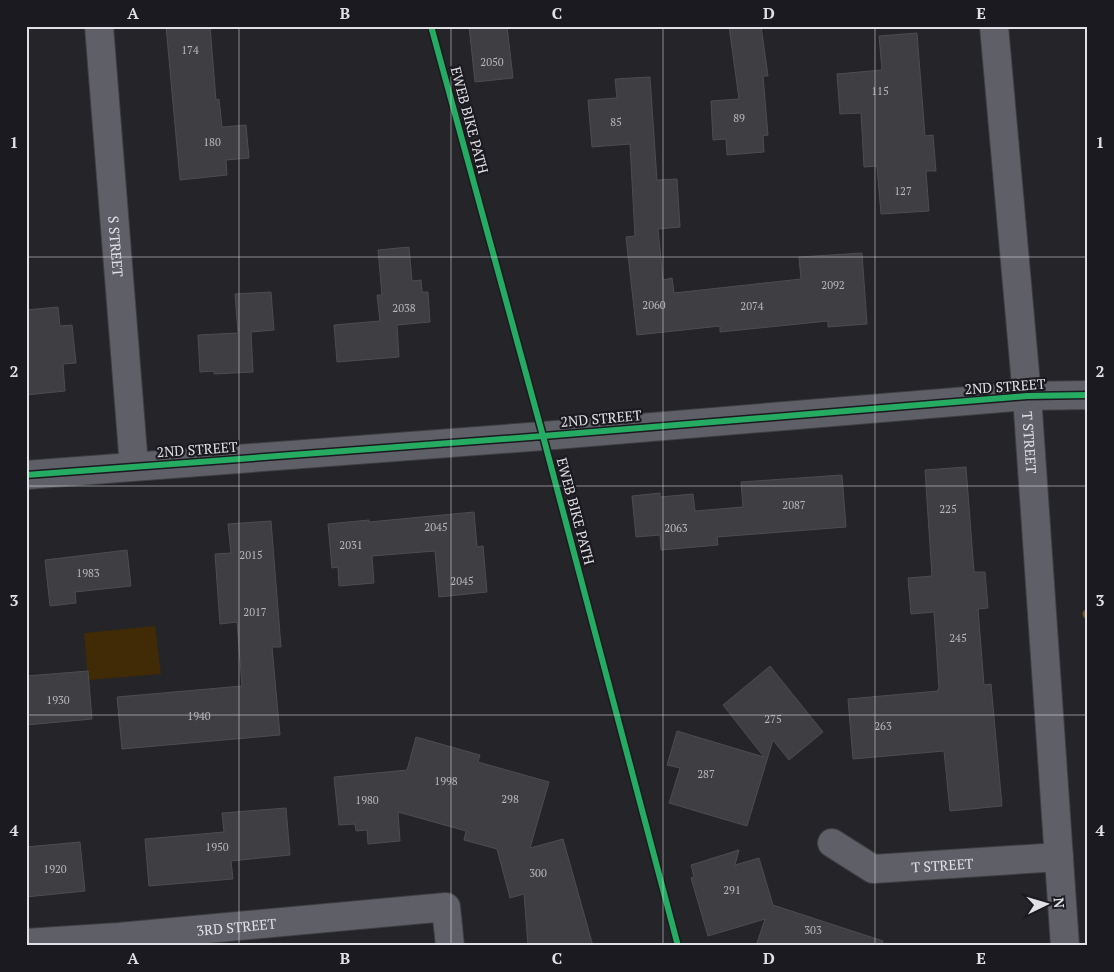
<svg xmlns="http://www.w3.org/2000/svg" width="1114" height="972" font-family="'PT Serif',serif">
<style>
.green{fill:#412a06}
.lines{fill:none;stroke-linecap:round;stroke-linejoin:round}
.stream{stroke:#705223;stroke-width:9}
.building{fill:#3f3f43;stroke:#4d4d50}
.street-casing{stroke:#3f3f42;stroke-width:30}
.street{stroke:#5f5f67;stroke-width:28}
.cycleway-casing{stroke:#1a1a20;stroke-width:9}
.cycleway{stroke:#26ab63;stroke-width:6}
.grid{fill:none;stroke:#e1e1e5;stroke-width:1;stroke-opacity:0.55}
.labels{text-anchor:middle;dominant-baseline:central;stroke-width:4.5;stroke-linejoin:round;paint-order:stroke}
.number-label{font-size:11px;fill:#b8b8bc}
.street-label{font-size:14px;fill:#e1e1e5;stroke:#1a1a20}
.neatline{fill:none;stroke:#e1e1e5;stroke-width:2}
.grid-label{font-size:16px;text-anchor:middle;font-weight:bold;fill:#e1e1e5}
</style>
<rect width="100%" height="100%" fill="#242429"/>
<path class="green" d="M155,626L161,674L88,680L84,633Z"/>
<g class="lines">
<path class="stream" d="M1087,614H1088"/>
</g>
<path class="building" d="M166,26H210L216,100L219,99L222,127L246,125L249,158L226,160L227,175L180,180Z
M469,26H507L513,78L475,82Z
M729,26H761L768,76H763L768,135L763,136L764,152L727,155L726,139L713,140L711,101L739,99Z
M917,33L925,136L933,135L936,171H926L929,211L881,214L877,166L864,167L861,113L840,114L837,74L882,70L879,36Z
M650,77L657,180L677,179L680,227L658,229L663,280L672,278L674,293L801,279L799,257L862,253L867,324L828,327V321L720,332V326L637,335L626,237L635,236L630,144L592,147L588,100L617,98L615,79Z
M409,247L412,281L421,280L422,292H428L430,322L397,325L399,357L337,362L334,325L380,321L377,295H382L378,250Z
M271,292L274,330L251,332L253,372L214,374V371L200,372L198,335L238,333L235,294Z
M58,307L60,326L72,325L76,363L63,364L65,391L26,395V310Z
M966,467L974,572H985L988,608L978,609L984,685L991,684L1002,806L950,811L944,751L853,759L848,699L938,691V689H939L934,612L911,614L908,578L932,576L925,470Z
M842,475L846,527L717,537L718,545L661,550L660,535L636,537L632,496L660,493V497L693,494L695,511L743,507L741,482Z
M474,512L477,547L483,546L487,592L439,597L435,551L372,556L374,583L339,586L338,567L332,568L328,524L369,520V522Z
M271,521L281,647H272L280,735L122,749L117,697L242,686L237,622L220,624L215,554L231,553L228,524Z
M127,550L131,586L75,592L76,603L50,606L45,560Z
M770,666L823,732L789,760L773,740L747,826L669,803L680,768L667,765L677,731L764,757L723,705Z
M88,671L92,719L26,725V676Z
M416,737L480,755L478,762L549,782L530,848L563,839L593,946H528L524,894L510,898L497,849L464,840L466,831L398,812L400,841L368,844L367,830L356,831L355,824L339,825L334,777L407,770Z
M286,808L290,855L231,861L233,879L149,886L145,839L224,832L222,813Z
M80,842L85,891L26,897V847Z
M739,850L735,865L759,858L773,905L883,941L882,946H756L765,919L708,936L691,878L694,877L691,865Z"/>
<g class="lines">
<defs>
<g id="street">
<path id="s1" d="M99,26L134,466"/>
<path id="s2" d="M994,26L1027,396L1065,946"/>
<path d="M26,475L543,436L1027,396L1088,395"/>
<path id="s3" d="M832,843L873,869L1059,857"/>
<path id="s4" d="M26,943L119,937L446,907L450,946"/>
</g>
</defs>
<use href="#street" class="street-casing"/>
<use href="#street" class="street"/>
<defs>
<path id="cycleway" d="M431,26L543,436L678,946
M26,475L543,436L1027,396L1088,395"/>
</defs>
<use href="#cycleway" class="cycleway-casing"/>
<use href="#cycleway" class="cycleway"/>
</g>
<path class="grid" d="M239,26V946M451,26V946M663,26V946M875,26V946M26,257H1088M26,486H1088M26,715H1088"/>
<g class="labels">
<g class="number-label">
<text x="190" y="50">174</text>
<text x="492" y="62">2050</text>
<text x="880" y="91">115</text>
<text x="739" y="118">89</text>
<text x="616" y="122">85</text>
<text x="212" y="142">180</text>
<text x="903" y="191">127</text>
<text x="833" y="285">2092</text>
<text x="654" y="305">2060</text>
<text x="752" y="306">2074</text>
<text x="404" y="308">2038</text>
<text x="794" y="505">2087</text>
<text x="948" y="509">225</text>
<text x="436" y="527">2045</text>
<text x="676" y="528">2063</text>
<text x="351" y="545">2031</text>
<text x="251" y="555">2015</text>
<text x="88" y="573">1983</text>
<text x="462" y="581">2045</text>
<text x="255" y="612">2017</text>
<text x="958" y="638">245</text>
<text x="58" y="700">1930</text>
<text x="199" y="716">1940</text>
<text x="773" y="719">275</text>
<text x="883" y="726">263</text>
<text x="706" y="774">287</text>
<text x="446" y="781">1998</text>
<text x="510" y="799">298</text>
<text x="367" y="800">1980</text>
<text x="217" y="847">1950</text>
<text x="55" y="869">1920</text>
<text x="538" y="873">300</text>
<text x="732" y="890">291</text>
<text x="813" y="930">303</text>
</g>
<g class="street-label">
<text transform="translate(470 120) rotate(75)">EWEB BIKE PATH</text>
<text stroke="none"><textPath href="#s1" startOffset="221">S STREET</textPath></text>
<text transform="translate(1005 386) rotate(-4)">2ND STREET</text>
<text transform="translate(601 418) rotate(-5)">2ND STREET</text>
<text stroke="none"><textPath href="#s2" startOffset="418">T STREET</textPath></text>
<text transform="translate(197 449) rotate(-4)">2ND STREET</text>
<text transform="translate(576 511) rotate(75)">EWEB BIKE PATH</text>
<text stroke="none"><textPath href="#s3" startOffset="118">T STREET</textPath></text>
<text stroke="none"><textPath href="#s4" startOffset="211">3RD STREET</textPath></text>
</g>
</g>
<rect width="1114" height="972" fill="none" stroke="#1a1a20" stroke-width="55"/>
<g transform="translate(1046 904) rotate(85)" stroke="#1a1a20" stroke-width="4" paint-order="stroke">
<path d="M0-4L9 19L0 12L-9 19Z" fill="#e1e1e5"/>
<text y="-8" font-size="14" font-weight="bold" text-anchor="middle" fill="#e1e1e5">N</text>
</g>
<rect x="28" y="28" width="1058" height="916" class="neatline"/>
<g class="grid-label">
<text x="133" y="19">A</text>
<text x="345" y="19">B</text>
<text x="557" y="19">C</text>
<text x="769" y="19">D</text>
<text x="981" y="19">E</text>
<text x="14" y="148">1</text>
<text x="1100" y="148">1</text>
<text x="14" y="377">2</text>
<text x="1100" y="377">2</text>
<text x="14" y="606">3</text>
<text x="1100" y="606">3</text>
<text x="14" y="836">4</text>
<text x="1100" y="836">4</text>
<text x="133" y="964">A</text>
<text x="345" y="964">B</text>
<text x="557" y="964">C</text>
<text x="769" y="964">D</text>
<text x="981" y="964">E</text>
</g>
</svg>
